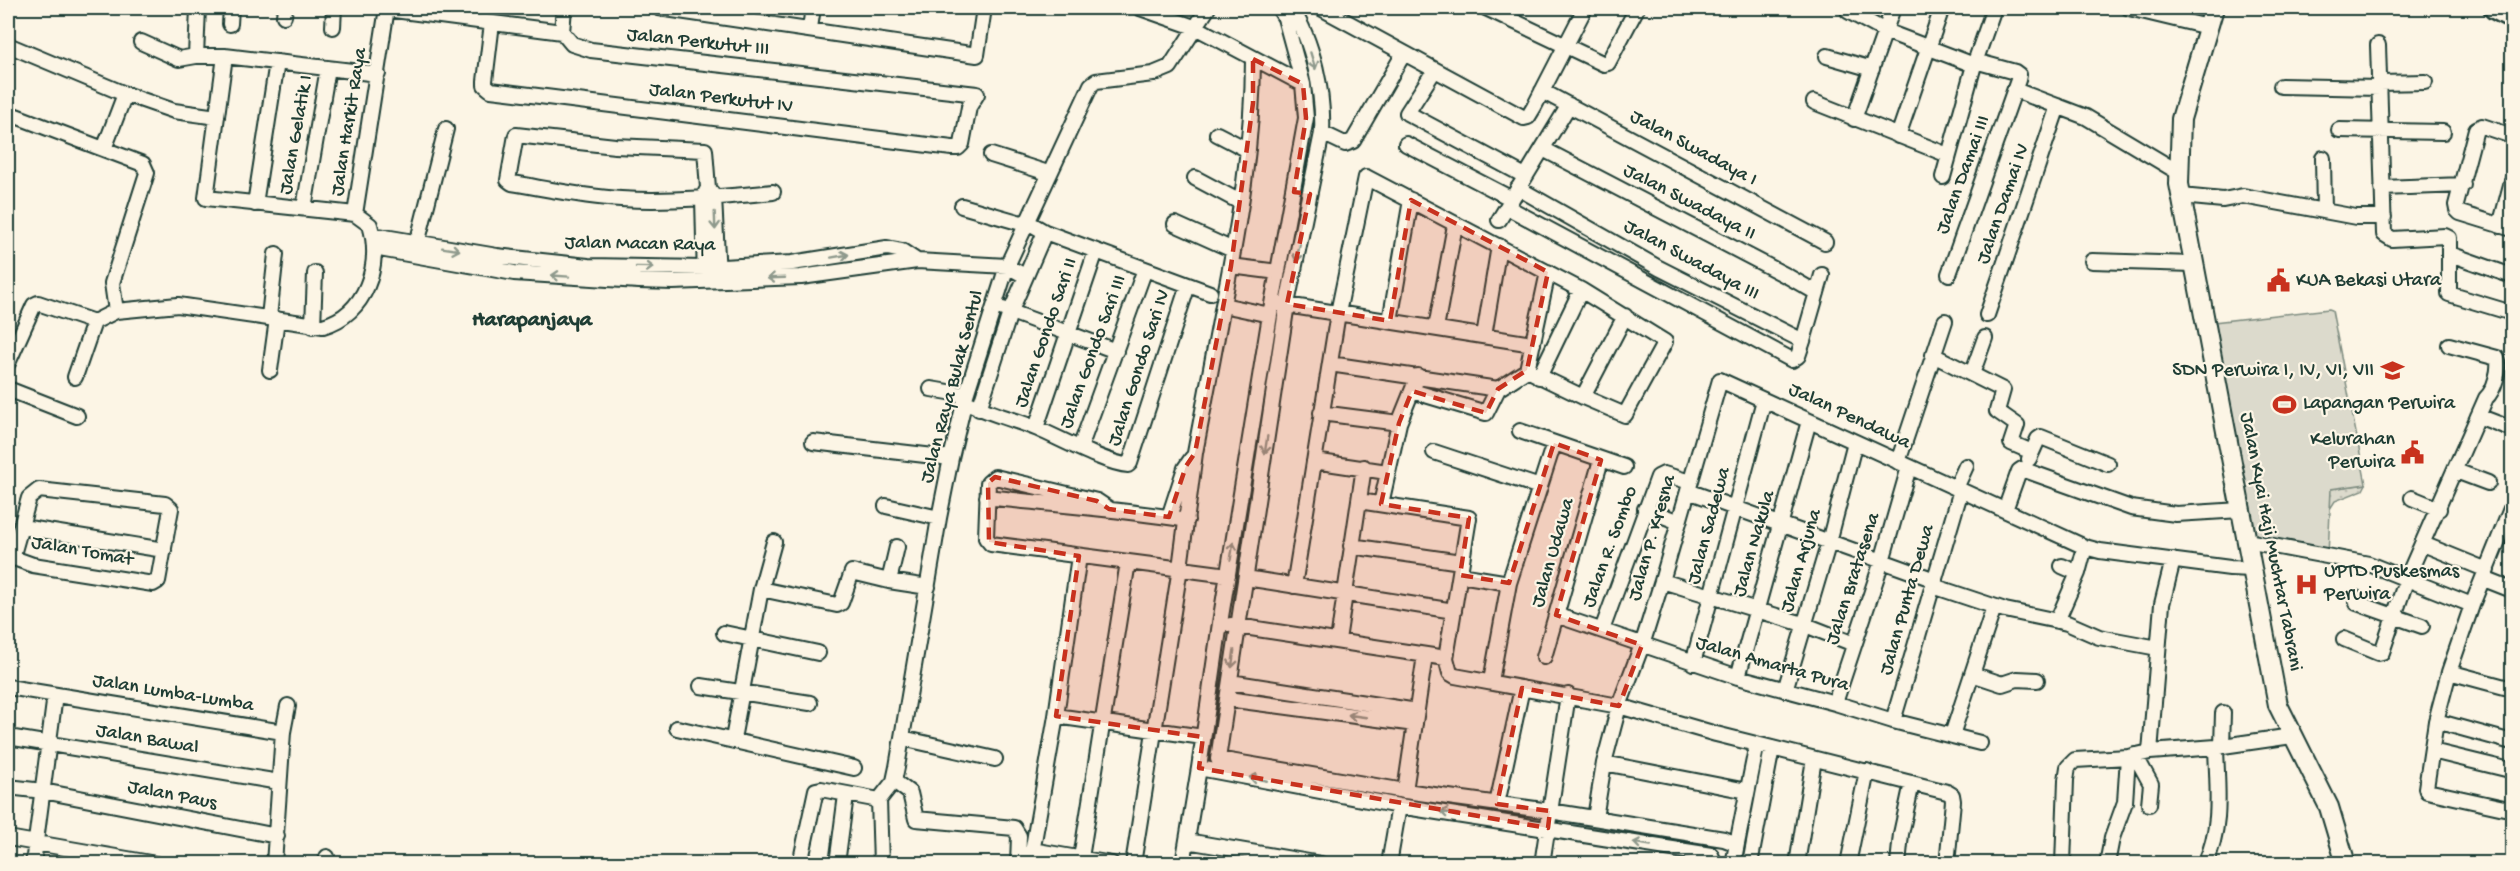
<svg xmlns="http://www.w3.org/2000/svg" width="2520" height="871" font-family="'Gochi Hand',sans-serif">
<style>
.grass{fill:url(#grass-dots);stroke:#7e8c80;stroke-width:1.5}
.pitch{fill:#dcdacc;stroke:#7e8c80;stroke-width:1.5}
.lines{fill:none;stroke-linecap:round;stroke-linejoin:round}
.street-casing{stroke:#1f3d34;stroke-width:18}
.secondary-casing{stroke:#1f3d34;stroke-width:22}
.primary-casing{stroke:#1f3d34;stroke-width:26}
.street{stroke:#fcf5e5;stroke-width:14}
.secondary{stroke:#fcf5e5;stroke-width:18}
.primary{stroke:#fcf5e5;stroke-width:21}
.oneway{stroke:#8e998c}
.marked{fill:#c8321e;fill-opacity:0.2;stroke:#c8321e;stroke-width:4.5;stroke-dasharray:12 8;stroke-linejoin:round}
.labels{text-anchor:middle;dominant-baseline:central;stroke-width:4.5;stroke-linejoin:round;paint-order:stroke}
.street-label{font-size:20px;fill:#1f3d34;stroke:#fcf5e5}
.poi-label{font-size:20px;fill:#1f3d34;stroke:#fcf5e5;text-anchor:start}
.quarter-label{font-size:22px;font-weight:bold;fill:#1f3d34;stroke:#fcf5e5}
</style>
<defs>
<pattern id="grass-dots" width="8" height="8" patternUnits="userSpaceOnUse" patternTransform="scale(1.5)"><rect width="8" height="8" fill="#dcdacc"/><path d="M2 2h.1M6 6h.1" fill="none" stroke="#bcbcb0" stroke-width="1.8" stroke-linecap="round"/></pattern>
</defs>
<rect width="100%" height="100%" fill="#fcf5e5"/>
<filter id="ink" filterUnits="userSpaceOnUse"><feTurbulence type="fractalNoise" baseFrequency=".0167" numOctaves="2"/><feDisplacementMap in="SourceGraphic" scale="12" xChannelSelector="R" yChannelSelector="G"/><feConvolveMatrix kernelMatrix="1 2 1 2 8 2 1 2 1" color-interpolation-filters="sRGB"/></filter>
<g filter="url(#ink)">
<path class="grass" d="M2366,484L2363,490L2335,501L2330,509V489Z"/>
<path class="pitch" d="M2329,309L2332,310L2366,484L2331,489L2328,556L2247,541L2205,323Z"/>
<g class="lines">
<defs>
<path id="street" d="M659,8L977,55L984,8
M1140,8L1197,28L1303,84
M1279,8L1285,18L1303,84L1306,118L1270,315L1220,623L1199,768L1399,806L1711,855L1715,864
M1291,8C1313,40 1324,94 1322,133L1287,304L1218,759L1405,791L1550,811L1724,839L1737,844L1733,864
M1321,8L1524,118L1528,117L1534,107L1585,8
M1486,8L1604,64L1608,63L1637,8
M2129,8L2208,27
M387,9L562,32L572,44L591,50L977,94L969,107L962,144L958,148H952L491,90L485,85V81L492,23
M1848,11L1885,31L1974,65
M284,16L285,8
M230,24L231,8
M333,27L334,8
M810,28L813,8
M562,32L564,8
M141,42L179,59L196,56H225L378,74
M8,45L125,94L174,111L217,117
M2378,45L2384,234L2392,239L2445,236L2449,238V294L2512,313
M196,56L198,8
M225,56L206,198L355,214
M1827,56L1872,69
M1434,71L1407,113L1525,176
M2380,83L2425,82
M2281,86L2380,88
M2015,90L2086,117L2178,172
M1542,91L1825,242
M1814,102L1948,155
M8,113L143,164L147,173L112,283L116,311
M1854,119L1893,8
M2339,130L2443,132
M1322,133L1345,144L1353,141L1404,53
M1217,134L1248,150
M1898,136L1942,8
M2512,136L2482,126L2476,129L2456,205L2457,210L2460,213L2512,229
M1406,144L1512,199
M104,149L125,94
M1543,149L1789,277L1817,293
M991,155L1048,173
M2323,158L2324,211
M1943,177L1974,65L1994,8
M1195,178L1240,202
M1518,188L1659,268L1803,341L1822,275
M2382,188L2463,185
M711,192L714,197L718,276
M2181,196L2223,200L2243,196L2356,217H2384
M255,204L277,62
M962,206L1025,224
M1507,207L1792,360L1798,356L1803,341
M304,208L328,68
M1499,220L1569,105
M1026,221L1045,232L1210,293
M1175,224L1233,250
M2500,226L2512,181
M373,235L497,256L588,266L705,268L792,263L887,248L902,251L917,261
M417,244L446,129
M374,248L514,273L639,281L673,282L801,277L917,261L1007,266L1025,276
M2450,254L2512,276
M2092,261L2194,264
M1231,266L1278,272
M1949,274L2018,80L2019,75L2015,72L1975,61
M705,281L703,198L708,188L705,150L615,146L516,135L508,180L512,183C548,189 585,197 621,199C671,202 723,197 773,192
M1280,304L1533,344
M1223,305C1239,224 1253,142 1253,59
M1003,309L1116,351
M1987,315L2058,106
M269,317L276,254
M1390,321L1411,200
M313,326L315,273
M1436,328L1455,225
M1484,336L1499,246
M1933,355L2003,390L1997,411L2017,425L2011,443L2032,452
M8,363L34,305L38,303L94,322L116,311L178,305L323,326C366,314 382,265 370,225L355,214L387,8
M1330,364L1498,389L1527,370L1548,272
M270,370L277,319
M1972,374L1985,338
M75,377L94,322
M1539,377L1581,290
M8,389L77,416
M931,389L966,395
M1412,391L1486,413L1498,389
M1583,397L1625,316
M965,401C988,414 1014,419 1038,429C1059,438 1107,464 1128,465L1130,463L1188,285
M979,409L1010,313L1045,232
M1321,413L1399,423
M2478,416L2512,429
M1036,428L1096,251
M1520,431L1624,467
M813,442L951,458
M1080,448L1145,269
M1434,452L1540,487
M2029,459L2038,439L2041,437L2108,464
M1314,461L1387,472
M1898,462L1945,321
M2456,471L2488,483
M1956,488L1966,466
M1688,491L1935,580
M987,497C1054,505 1121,509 1187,520
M2412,498L2439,509
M1359,501L1469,518L1446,658
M1381,504L1399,423L1418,376
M886,506L939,518
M1109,509L1097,501L995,477L988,483L986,538L991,544L1228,575
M1645,509L1679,522
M2005,510L2019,471L2022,469L2131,508L2176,514L2241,510
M1169,517L1185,468L1192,458
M22,527L164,550
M2247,541L2369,564L2472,605
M2423,544L2487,570
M1351,546L1461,562
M8,556L33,565L153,584L158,581L171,509L165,504L39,490L29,498L12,558
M2062,566L2078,573
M1460,575L1509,583L1554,443
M1246,578L1454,611
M2484,579L2512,590
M889,581L897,547
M1662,581L1803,624L1854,644
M1294,586L1338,313L1366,177L1581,290L1665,342L1625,415L1583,397L1527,370
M1933,586L2005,610L2067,623L2099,637L2158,648
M761,589L837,605L841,603L852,572L889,581L928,587
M2356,598L2357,603L2422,626
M1556,615L1738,677L1835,703L1893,721L1980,743
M2057,621L2078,573L2085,547
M1231,625L1446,658L1450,673L1455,676L1619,706L1716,734L1947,792L1952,795L1953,801L1947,864
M1602,630L1658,477L1664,474L1690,482
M724,633L818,653
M2344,639L2378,653L2382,652L2407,578L2486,398C2494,391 2501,368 2497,358L2449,345
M1338,640L1364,467
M1544,657L1601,460
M1693,663L1764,400
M2449,672L2512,689
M1972,674L2002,684L2017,679L2037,680
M1738,677L1809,421
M1491,681L1509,583
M1230,682L1417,711
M701,686L810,703
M8,687L283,732
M1785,690L1829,542L1855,442
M1227,699L1415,724
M1835,703L1882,561L1909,467
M1056,716L1203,737
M1893,721L1961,490
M2436,721L2512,742
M677,728L854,768
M1952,735L1994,607
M8,737L279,782
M902,738L995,759
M733,739L761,589L774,542
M2222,746L2223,713
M2432,751L2510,770
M2150,752L2162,604L2173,560
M2135,755L2151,784L2149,804
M1604,763L1747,791
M894,781L910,793L916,819L1014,828L1019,836L1018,864
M8,787L43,791L277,836
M1405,791L1425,655
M1497,804L1522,688
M2504,808L2427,791L2426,788L2436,721L2449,672L2472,605L2512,506
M1595,818L1604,763L1619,706L1642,645L1662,581L1720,380L2085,547L2100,551L2230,568L2252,569
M8,838L156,864
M1187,841L1321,864
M1737,844L1757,744
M1032,850L1112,864
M1081,858L1128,562
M33,864L55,695
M274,864L283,732L288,706
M326,864L327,857
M800,864L816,790L821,789L879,800
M837,864L846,795
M881,864L879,800L894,781L897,767L939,518L951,458L966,395L1007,266L1091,85L1096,81L1153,74L1170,67L1208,8
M1030,864L1056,716L1079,556
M1133,864L1180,568L1195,453L1223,305L1270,315
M1183,864L1199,768
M1389,864L1399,806
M1542,864L1568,695
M1750,864L1772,748
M1797,864L1814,759
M1848,864L1867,771
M1898,864L1901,834L1912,783
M2063,864L2066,780L2068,767L2075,760L2128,757L2150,752L2216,747L2292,736
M2107,864L2112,838L2125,802L2128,757
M2205,864C2223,825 2217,788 2216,747"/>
<path id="secondary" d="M2214,8L2181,119L2179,184L2278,705L2329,807L2346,864"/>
<path id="primary" d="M2495,8L2512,17"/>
</defs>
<use href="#street" class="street-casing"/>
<use href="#secondary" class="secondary-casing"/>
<use href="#primary" class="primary-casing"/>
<use href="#street" class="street"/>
<use href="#secondary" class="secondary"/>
<use href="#primary" class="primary"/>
</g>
<defs><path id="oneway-shaft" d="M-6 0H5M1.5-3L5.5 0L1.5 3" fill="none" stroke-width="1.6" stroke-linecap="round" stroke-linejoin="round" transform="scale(1.5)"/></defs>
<g class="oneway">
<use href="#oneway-shaft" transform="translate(1313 61) rotate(73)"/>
<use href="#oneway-shaft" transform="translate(715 221) rotate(88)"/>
<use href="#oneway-shaft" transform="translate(451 249) rotate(9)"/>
<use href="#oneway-shaft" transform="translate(1298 253) rotate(102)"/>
<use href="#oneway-shaft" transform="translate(840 256) rotate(-10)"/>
<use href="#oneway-shaft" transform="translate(645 267) rotate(1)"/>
<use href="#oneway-shaft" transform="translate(560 276) rotate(-176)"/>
<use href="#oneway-shaft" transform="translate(776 278) rotate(178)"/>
<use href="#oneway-shaft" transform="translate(1266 445) rotate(99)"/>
<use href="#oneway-shaft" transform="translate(1232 551) rotate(-81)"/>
<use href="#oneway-shaft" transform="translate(1233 659) rotate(98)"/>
<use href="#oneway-shaft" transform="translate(1357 716) rotate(-172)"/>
<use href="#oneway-shaft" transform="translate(1258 779) rotate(-169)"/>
<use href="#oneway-shaft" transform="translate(1449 813) rotate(-172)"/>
<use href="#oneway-shaft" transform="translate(1642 844) rotate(-170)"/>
</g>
</g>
<path class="marked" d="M1253,59L1303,84L1306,118L1294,192L1310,194L1287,304L1390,321L1411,200L1548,272L1527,370L1498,389L1486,413L1412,391L1399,423L1381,504L1469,518L1460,575L1509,583L1554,443L1601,460L1556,615L1642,645L1619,706L1522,688L1497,804L1550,811L1548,828L1199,768L1203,737L1056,716L1079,556L989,542L988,483L995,477L1097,501L1109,509L1169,517L1186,466L1195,453L1231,266L1253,103Z"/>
<defs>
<symbol id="civic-bare" viewBox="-9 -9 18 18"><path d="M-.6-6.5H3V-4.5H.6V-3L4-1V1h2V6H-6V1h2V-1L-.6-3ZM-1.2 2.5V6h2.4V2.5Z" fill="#c8321e" stroke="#fcf5e5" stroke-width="2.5" paint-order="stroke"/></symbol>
<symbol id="school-bare" viewBox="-9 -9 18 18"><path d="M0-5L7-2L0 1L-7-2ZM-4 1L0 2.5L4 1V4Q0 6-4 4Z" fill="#c8321e" stroke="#fcf5e5" stroke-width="2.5" paint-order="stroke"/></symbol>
<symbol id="stadium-bare" viewBox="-9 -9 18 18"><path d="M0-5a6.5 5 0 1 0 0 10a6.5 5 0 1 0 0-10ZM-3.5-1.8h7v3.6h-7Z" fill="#c8321e" stroke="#fcf5e5" stroke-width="2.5" paint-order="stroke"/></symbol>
<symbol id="hospital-bare" viewBox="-9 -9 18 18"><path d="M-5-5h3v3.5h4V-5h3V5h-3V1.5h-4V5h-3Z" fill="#c8321e" stroke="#fcf5e5" stroke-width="2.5" paint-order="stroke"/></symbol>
</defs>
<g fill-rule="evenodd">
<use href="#civic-bare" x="2262" y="264" width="33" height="33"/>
<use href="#school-bare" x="2376" y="354" width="33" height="33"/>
<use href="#stadium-bare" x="2268" y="388" width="33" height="33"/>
<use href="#civic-bare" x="2396" y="436" width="33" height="33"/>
<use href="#hospital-bare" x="2290" y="568" width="33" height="33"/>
</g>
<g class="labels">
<g class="street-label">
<text transform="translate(698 43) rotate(6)">Jalan Perkutut III</text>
<text transform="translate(721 99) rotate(7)">Jalan Perkutut IV</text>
<text transform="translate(350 122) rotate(-81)">Jalan Harkit Raya</text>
<text transform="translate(297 135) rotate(-80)">Jalan Gelatik I</text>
<text transform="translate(1693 149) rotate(28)">Jalan Swadaya I</text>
<text transform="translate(1964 175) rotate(-70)">Jalan Damai III</text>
<text transform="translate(1689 203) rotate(27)">Jalan Swadaya II</text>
<text transform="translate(2004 204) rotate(-71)">Jalan Damai IV</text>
<text transform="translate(640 245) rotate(1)">Jalan Macan Raya</text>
<text transform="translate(1691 261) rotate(28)">Jalan Swadaya III</text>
<text transform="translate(1047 333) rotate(-71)">Jalan Gondo Sari II</text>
<text transform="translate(1094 352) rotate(-70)">Jalan Gondo Sari III</text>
<text transform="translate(1140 368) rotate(-72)">Jalan Gondo Sari IV</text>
<text transform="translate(953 387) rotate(-75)">Jalan Raya Bulak Sentul</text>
<text transform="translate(1849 417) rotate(25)">Jalan Pendawa</text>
<text transform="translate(1710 526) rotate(-75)">Jalan Sadewa</text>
<text transform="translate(1653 538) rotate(-74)">Jalan P. Kresna</text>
<text transform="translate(2270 542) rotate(79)">Jalan Kyai Haji Muchtar Tabrani</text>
<text transform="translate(1755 544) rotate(-74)">Jalan Nakula</text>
<text transform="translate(1611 547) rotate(-70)">Jalan R. Sombo</text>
<text transform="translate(82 552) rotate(10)">Jalan Tomat</text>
<text transform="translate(1554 553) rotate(-74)">Jalan Udawa</text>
<text transform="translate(1802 561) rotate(-74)">Jalan Arjuna</text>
<text transform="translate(1854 579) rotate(-72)">Jalan Bratasena</text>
<text transform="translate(1908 600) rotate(-74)">Jalan Punta Dewa</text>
<text transform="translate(1772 665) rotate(16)">Jalan Amarta Pura</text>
<text transform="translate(173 694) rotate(9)">Jalan Lumba-Lumba</text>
<text transform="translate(147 740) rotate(10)">Jalan Bawal</text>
<text transform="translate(172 796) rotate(11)">Jalan Paus</text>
</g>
<g class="poi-label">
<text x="2296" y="281">KUA Bekasi Utara</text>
<text x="2374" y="371" text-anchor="end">SDN Perwira I, IV, VI, VII</text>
<text x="2303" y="404">Lapangan Perwira</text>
<text x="2395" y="440" text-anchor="end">Kelurahan<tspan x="2395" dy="23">Perwira</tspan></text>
<text x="2324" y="572">UPTD Puskesmas<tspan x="2324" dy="23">Perwira</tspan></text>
</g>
<g class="quarter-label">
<text x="532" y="321">Harapanjaya</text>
</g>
</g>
<rect width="2520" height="871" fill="none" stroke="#fcf5e5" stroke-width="30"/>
<rect x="15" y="15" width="2490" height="841" fill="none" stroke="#1f3d34" stroke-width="2" filter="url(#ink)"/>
</svg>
